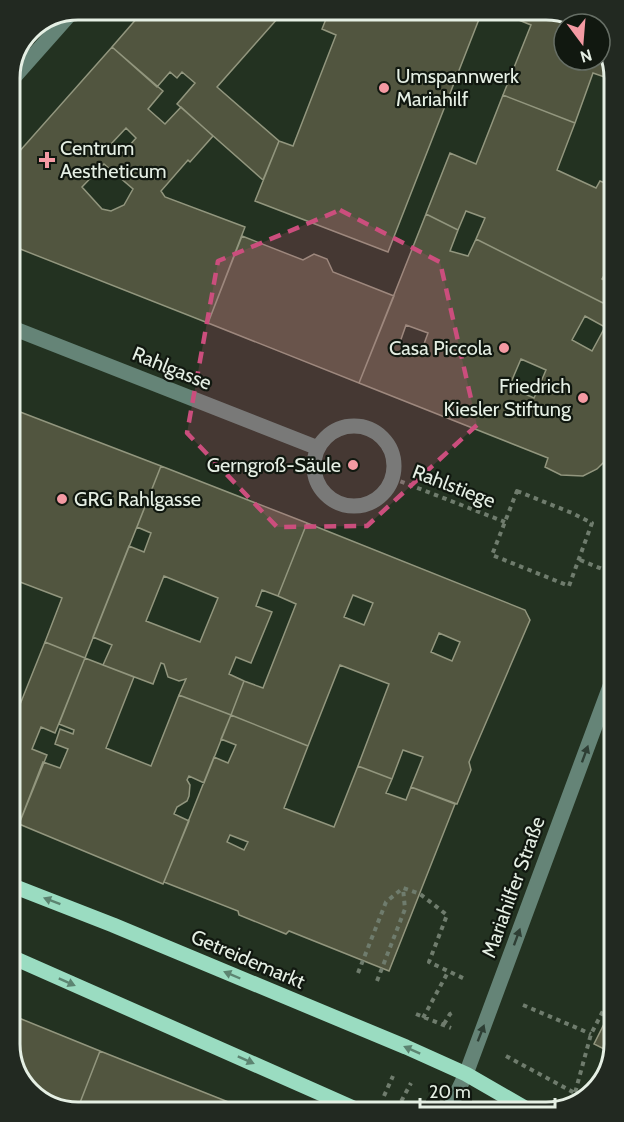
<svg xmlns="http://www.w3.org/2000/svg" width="624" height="1122" font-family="Cabin,sans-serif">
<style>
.building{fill:#51553f;stroke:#92967e;stroke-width:1.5;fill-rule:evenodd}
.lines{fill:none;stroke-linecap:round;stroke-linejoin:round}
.path{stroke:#6f7c6d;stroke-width:4;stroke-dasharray:4.5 4.5;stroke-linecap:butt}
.minor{stroke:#658477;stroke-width:15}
.major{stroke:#9adcc1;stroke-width:15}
.oneway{fill:#2e3e34}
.oneway2{fill:#5c8471}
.marked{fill:#cb4e7d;fill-opacity:0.2;stroke:#cb4e7d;stroke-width:4.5;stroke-dasharray:12 8;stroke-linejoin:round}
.poi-dot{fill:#f49aa3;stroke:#111810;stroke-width:2}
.labels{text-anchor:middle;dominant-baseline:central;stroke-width:4.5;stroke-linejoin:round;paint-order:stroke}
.poi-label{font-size:20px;fill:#e5efe4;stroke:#111810;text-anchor:start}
.street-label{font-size:20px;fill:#e5efe4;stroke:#111810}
.rim{fill:none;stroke:#e5efe4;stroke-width:3}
</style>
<rect width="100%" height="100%" fill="#233221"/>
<path class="building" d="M145,9H286L217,87L279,141L263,180L177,104L195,83L182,72L177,78L170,72L157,87L112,47Z
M330,9H483L388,252L255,201L279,141L293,146L336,35L322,29Z
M506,9H551L588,23L564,24V60H600V39L610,51V79L593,73L575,123L503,95L531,25L504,14Z
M112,47L163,91L148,109L165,124L181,107L213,136L190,162L188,160L161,191L165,197L245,227L208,323L10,245V162ZM126,128L136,138L123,153L112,143ZM104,164L133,189L124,205L111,211L102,209L82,187Z
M503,95L575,123L557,170L596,188L600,181L610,185L611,264L602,279L611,284V307L476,239L485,218L466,211L458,230L426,214L450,153L476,164Z
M426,214L458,230L450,251L468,256L476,239L611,307L612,426L605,439L612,442V446L606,460L597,469L583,476L561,475L545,467L548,458L359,383ZM585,316L605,327L592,351L572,340ZM406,325L428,333L421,352L399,345ZM521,359L546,370L534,398L509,387Z
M242,236L303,260L314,254L327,259L333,272L394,296L359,383L208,323Z
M15,410L161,466L85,658L45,642L62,598L12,579L11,421Z
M161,466L307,523L278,596L262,590L256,606L272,612L251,663L236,657L229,674L244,681L231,715L179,695L186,679L179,681L168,677L164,664L161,663L153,684L103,665L112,645L93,637L129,546L144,552L151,533L137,527ZM164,576L218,598L200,642L146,621Z
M307,523L525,610L530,620L469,762L471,770L457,804L411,787L423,757L403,750L392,779L358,766L389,684L340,665L308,746L231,715L244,681L263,688L296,604L278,596ZM353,595L373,603L364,625L344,617ZM439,633L460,642L452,661L431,652Z
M45,642L85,658L55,733L41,727L32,749L47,755L19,824L13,822L12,711L17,712Z
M85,658L134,677L106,748L151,766L179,695L231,715L204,783L189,776L187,780L190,785L189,796L187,801L177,807L174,814L189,821L163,884L19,824L43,762L60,768L68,749L55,744L60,729L73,734L74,730L59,724Z
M231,715L308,746L284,808L334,827L358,766L392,779L386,793L406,800L411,787L455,804L389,971L289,931L286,934L239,915L238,911L164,882L214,757L228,763L236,745L221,739ZM230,835L248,842L244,850L227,842Z
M14,1016L100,1051L76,1113L36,1099L14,1071Z
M604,1024L615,1030V1048L612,1053L594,1044Z
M100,1051L251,1111L76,1113Z"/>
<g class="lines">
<path class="path" d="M392,478L505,522
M517,491L572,513L592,523L569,586L492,555Z
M580,560L612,573
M358,973L386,902L403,888L420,894L447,915L429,962L467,980
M377,981L405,909L403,888
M523,1005L591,1034
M416,1014L451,1028
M423,1018L448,972
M444,1024L450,1014L454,1012
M609,1038L615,1027
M506,1056L584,1098
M384,1096L393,1076
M567,1108L575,1093L591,1034L615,988
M397,1109L411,1083"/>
<path class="minor" d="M9,83L72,12
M10,327L318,448
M314 466a40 40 0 1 1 80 0a40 40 0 1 1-80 0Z
M449,1109L466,1074L613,678"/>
<path class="major" d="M13,886L113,925L406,1047L466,1074L525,1108
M14,958L358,1110"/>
</g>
<defs><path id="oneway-solid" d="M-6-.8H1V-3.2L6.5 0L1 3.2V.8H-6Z" transform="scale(1.5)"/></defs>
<g class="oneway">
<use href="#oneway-solid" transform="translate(585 754) rotate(-70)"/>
<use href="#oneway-solid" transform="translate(517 937) rotate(-70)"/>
<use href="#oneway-solid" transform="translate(481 1033) rotate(-69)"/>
</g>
<g class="oneway2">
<use href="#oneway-solid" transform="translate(52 901) rotate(-159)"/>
<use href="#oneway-solid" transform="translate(232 975) rotate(-157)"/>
<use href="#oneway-solid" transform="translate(67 982) rotate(24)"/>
<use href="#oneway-solid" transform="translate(412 1050) rotate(-156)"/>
<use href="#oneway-solid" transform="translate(246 1060) rotate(24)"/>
</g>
<path class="marked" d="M340,210L440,262L477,425L367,526L277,527L187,433L218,261Z"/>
<g class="poi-dot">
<circle cx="384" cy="88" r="6"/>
<path d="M44 151h6v6h6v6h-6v6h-6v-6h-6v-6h6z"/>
<circle cx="504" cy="348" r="6"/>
<circle cx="583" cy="398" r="6"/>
<circle cx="353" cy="465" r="6"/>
<circle cx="62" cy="499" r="6"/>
</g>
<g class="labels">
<g class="poi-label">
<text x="396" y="76">Umspannwerk<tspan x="396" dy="23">Mariahilf</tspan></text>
<text x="60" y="148">Centrum<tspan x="60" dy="23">Aestheticum</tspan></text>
<text x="492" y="348" text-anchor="end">Casa Piccola</text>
<text x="571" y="386" text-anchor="end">Friedrich<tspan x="571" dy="23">Kiesler Stiftung</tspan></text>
<text x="341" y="465" text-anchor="end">Gerngroß-Säule</text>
<text x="74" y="499">GRG Rahlgasse</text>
</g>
<g class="street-label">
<text transform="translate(172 368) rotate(22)">Rahlgasse</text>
<text transform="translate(454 486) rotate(21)">Rahlstiege</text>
<text transform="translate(513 887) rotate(-70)">Mariahilfer Straße</text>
<text transform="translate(248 959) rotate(23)">Getreidemarkt</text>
</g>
</g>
<path d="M0 0H624V1122H0ZM78 20H546A58 58 0 0 1 604 78V1044A58 58 0 0 1 546 1102H78A58 58 0 0 1 20 1044V78A58 58 0 0 1 78 20Z" fill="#222921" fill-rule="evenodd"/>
<path class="rim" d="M78 20H546A58 58 0 0 1 604 78V1044A58 58 0 0 1 546 1102H78A58 58 0 0 1 20 1044V78A58 58 0 0 1 78 20Z"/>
<g transform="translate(582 42) rotate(164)"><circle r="28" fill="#111810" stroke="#666e65" stroke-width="1.5"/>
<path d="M0-4.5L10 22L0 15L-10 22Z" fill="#f49aa3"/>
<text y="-9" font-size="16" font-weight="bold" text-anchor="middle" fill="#e5efe4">N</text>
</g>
<path d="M420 1098v9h135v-9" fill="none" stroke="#e5efe4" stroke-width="3"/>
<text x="429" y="1098" font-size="18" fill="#e5efe4" stroke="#111810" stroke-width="4.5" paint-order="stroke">20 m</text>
</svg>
